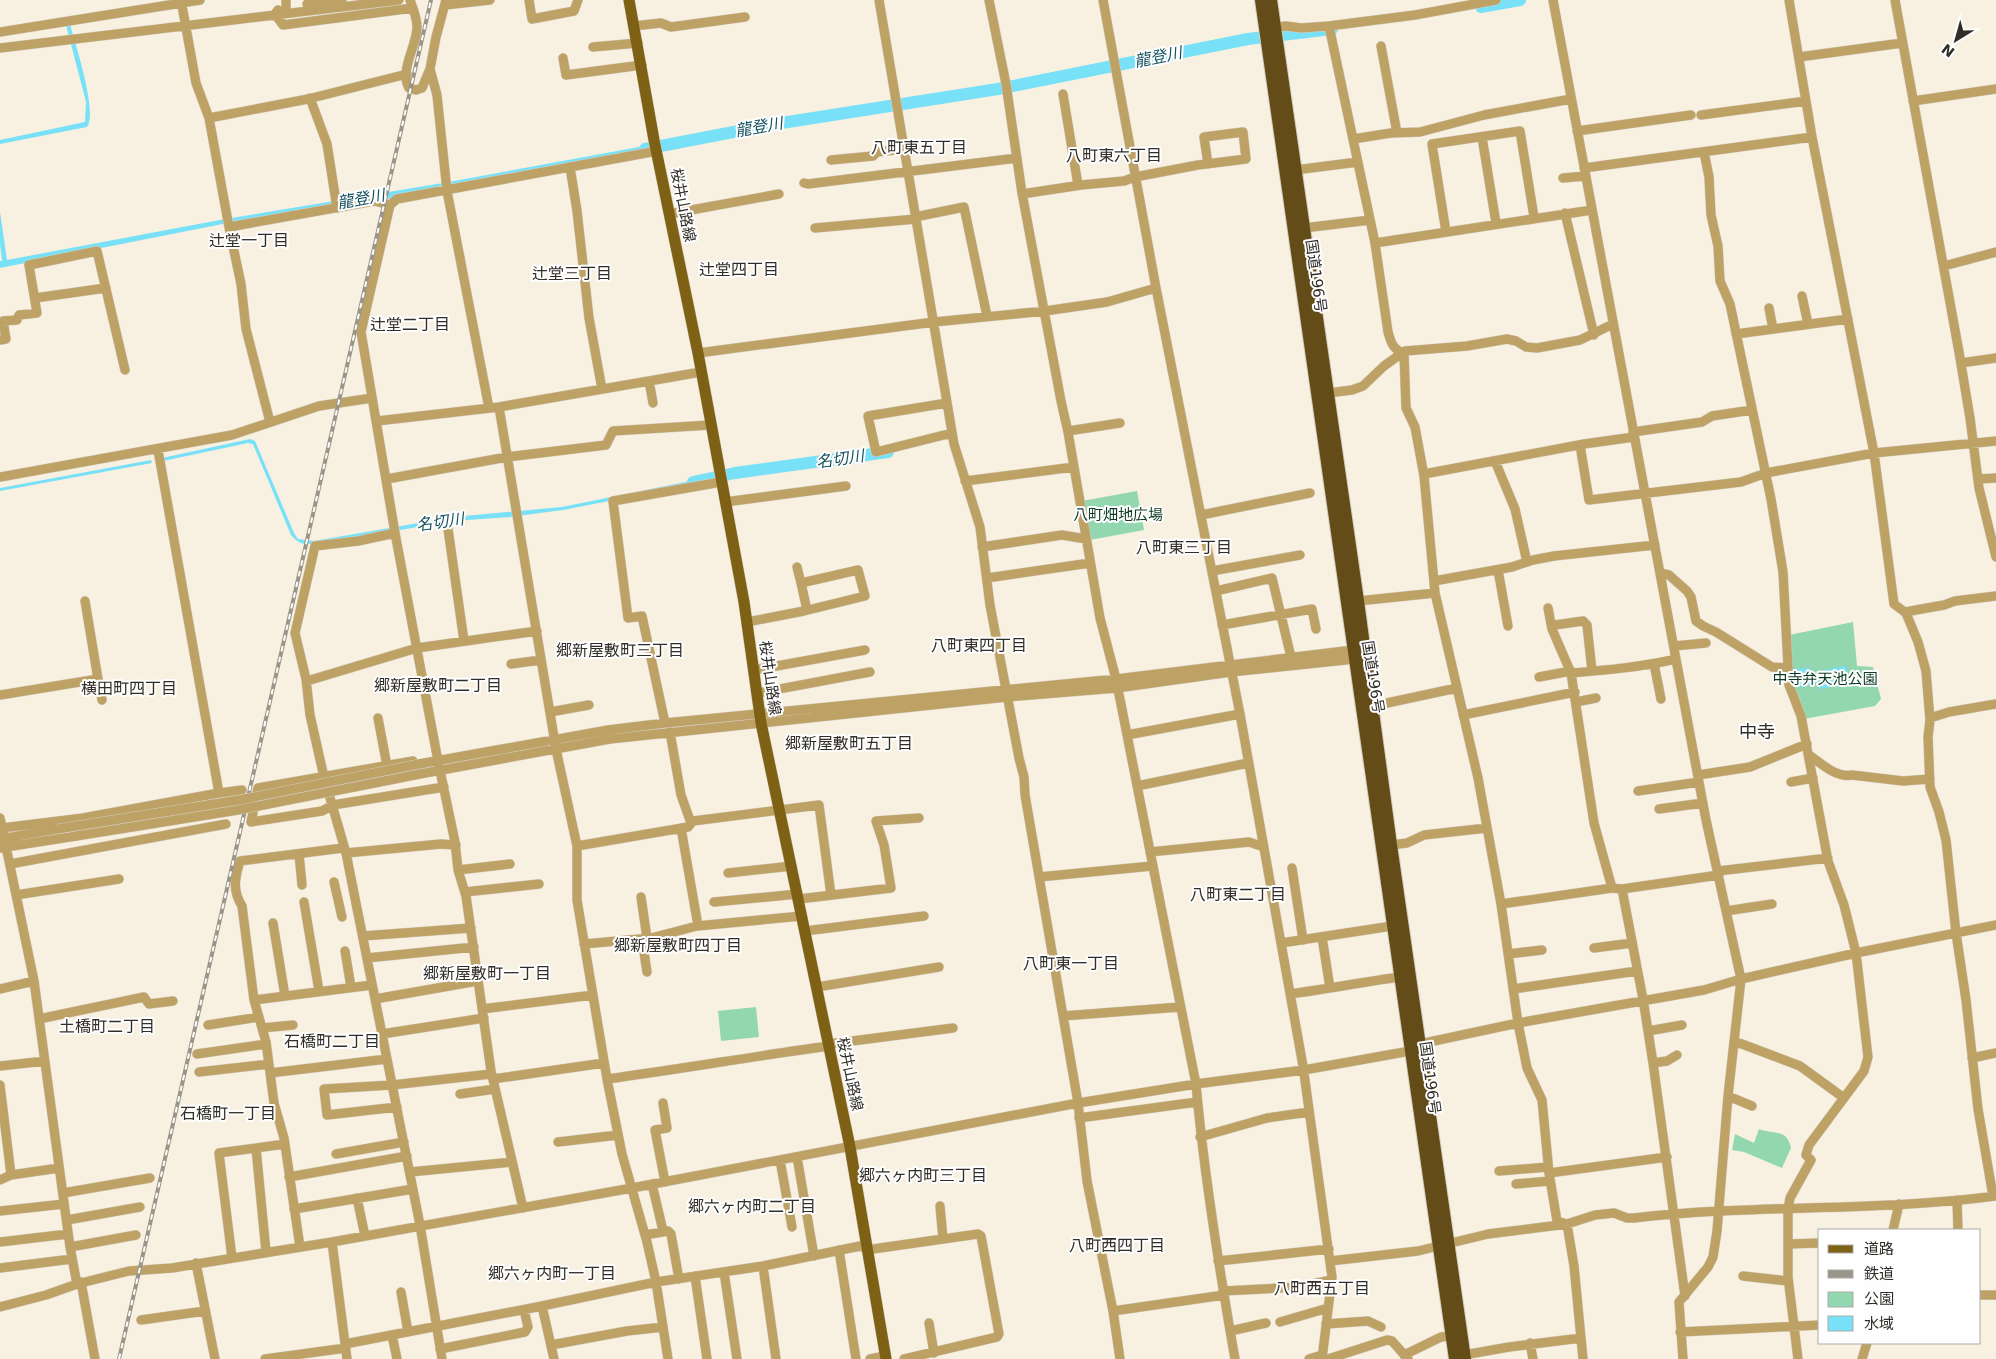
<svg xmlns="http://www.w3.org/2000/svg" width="1996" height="1359" font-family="'DejaVu Sans','Noto Sans JP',sans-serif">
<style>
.green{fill:#92d7b0}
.water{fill:#78e1f8}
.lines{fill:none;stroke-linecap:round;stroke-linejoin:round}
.river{stroke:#78e1f8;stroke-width:12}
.minor-casing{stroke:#d4cdbf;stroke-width:10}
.major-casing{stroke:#d4cdbf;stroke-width:12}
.highway-casing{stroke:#d4cdbf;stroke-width:14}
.minor{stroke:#bda165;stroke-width:9}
.major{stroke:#7f6115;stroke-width:11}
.highway{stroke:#634c17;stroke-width:12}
.rail-casing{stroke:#9a9589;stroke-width:4}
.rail{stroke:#fefefe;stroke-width:2;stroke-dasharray:5.5;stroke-linecap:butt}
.minor-bridge-casing{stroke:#d4cdbf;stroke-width:10;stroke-linecap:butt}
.minor-bridge{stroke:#bda165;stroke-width:9}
.labels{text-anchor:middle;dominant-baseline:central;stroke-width:4;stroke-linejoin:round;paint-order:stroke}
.street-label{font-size:15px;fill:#312e28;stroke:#fefefe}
.park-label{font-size:15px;fill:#0c3b25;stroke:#fefefe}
.water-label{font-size:16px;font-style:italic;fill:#14525e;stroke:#fefefe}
.neighbourhood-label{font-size:16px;fill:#312e28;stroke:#fefefe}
.quarter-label{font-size:18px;fill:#312e28;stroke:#fefefe}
</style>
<rect width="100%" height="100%" fill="#f8f0e0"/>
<path class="green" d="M1137,491L1144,530L1090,540L1082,501Z
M1853,622L1857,666L1873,667L1881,699L1875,706L1804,719L1791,686L1789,635Z
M756,1007L759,1037L721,1041L718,1011Z
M1759,1129C1773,1135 1787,1128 1791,1148L1782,1168L1744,1152L1732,1150L1735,1134L1754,1143Z"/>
<path class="water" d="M70,24C75,43 98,113 87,127L0,144V140L85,122L86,102L66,25Z
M650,145L651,151L390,199L382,198L238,221L0,268V261H2L0,244V212L7,260L225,219L443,183Z
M250,439L255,441L294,533L298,539L314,541L453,517L562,507L710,477L711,481L563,510L510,517L454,521L322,543C308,544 301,547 291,535L253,444L248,443L163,461L162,458Z
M151,460L152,463L0,491V488Z
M1846,666L1847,677H1839L1838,673H1833L1834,686L1821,689L1817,683V678H1819V683H1824V678L1822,675L1825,674L1824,670Z
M1810,668V675L1813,677L1814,684L1794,688L1793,669Z"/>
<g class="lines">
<path class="river" d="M1481,7L1520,0
M645,149L775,124L998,89L1248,39L1332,29
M693,482L735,473L888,452"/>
<defs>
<path id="minor" d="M181,0L196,83L209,118L229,227L241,284L246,329L270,422
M286,0V7
M410,0C413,8 417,18 417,27C417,46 399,70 409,88L416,90L422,88L430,69L436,37L446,0
M529,0L532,19L574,11L578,0
M879,0L954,444L980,527L990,605L1019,758L1024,777L1025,795L1078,1103L1087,1181L1113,1311L1120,1359
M989,0L1006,84L1022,193L1061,401L1068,432L1100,618L1116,679L1196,1084C1204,1176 1219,1268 1235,1359
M1103,0L1156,288L1240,714L1303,1066L1332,1277L1322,1359
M1553,0L1706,820L1741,979L1728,1096L1717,1231L1713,1257L1708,1267L1679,1302L1683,1359
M1789,0L1812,137L1874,453L1894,604L1906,613L1918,642L1926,671L1930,720L1928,737L1930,787L1939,812L1946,840L1956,933L1966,1000L1978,1109L1993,1196
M1895,0L1959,352L1970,418L1979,488L1996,557
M307,4L342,0
M445,5L490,0
M278,10L275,14L283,25L413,8
M634,26L661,23L671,27L745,17
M1329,26L1375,243L1388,332C1391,343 1393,349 1404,354L1406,408L1415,427L1424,476L1435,593L1478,778L1501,904L1518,1023L1527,1068L1542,1100L1549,1173L1557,1221L1567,1224L1574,1266L1583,1359
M1271,28L1286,26L1301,28L1329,26L1415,15L1496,0
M0,32L200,0
M1381,46L1397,133
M593,47L638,43
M0,48L399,0
M1799,57L1902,43
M563,58L566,75L642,65
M430,69L437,95L447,191L489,408
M1063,94L1078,185
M310,98L327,144L337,208
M1913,101L1996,89
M1701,115L1806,101
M209,118L308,99L407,74
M1577,131L1691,115
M1482,137L1496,223
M1353,139L1391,133L1420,132L1484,115L1571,99
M1704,152L1709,177L1711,215L1718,246L1720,281L1730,304L1771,499L1783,572L1789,685L1801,716L1828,861L1844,905L1856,953L1868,1057L1864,1071L1809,1145L1806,1155L1811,1160L1790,1198L1788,1209V1277L1798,1359
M831,160L873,156L877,152L904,149
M570,167L577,211L589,318L602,389
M1584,168L1812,137
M1295,170L1358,162
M1563,178L1586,176
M804,183L808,184L1017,158
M1022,194L1081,185L1124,181L1135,177L1198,165L1246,159L1243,132L1204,137L1208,164
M1565,213L1594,335
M669,214L779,194
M915,217L964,207L987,316
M229,227L374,201L390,205
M815,228L916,219
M1304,228L1370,220
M1446,232L1432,144L1520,131L1534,217
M1375,243L1592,210
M1944,266L1996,252
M1802,296L1808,324
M35,298L106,288
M1769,308L1773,329
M1736,334L1848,319
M0,340L6,339L3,321L17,320L19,315L37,313L29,265L97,251L125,370
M698,353L934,322L1045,311L1107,302L1156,288
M1961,363L1996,358
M649,381L653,403
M1328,393L1352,390L1363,386L1384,366L1405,351L1467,346L1507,339L1516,341L1526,347L1537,348L1580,340L1613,324
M947,403L868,416L876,452L952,433
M499,407L556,749L577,846V900L607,1079L622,1154L647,1242L656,1282L668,1359
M377,421L499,407L701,372
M1068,431L1120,423
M1633,432L1702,422L1712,416L1752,410
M1580,445L1589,500L1741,482L1766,473L1874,453L1996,441
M158,450L219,793L242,790
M1495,461L1515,509L1527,562
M1424,474L1584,444L1634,437
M0,477L232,435L319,406L372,398
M387,479L507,457L606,445L613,431L710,425
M1978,479L1996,478
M965,481L1074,467
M725,502L846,486
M1201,515L1310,493
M448,529L464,641
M395,533L358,541L315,546L295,633L306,679L310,715L324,777L346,853L420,1225L442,1359
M982,547L1062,535L1086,539
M797,567L801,583
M1498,570L1508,626
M1212,571L1300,555
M1660,573L1669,575L1687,591L1691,597L1696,621L1703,626L1716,632L1772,667L1788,668
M987,578L1090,563
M1434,581L1512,567L1533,560L1554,556L1655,545
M1216,591L1272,578L1291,657
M1358,601L1435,593
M1548,608L1552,629
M1905,612L1944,605L1955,601L1996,596
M747,622L804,611L865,596L858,570L801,583L807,610
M1222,625L1312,609L1316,629
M1674,646L1706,643
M511,664L541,660
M1654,664L1661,699
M754,670L865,650
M1592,671L1587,625L1583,621L1555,625L1552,629L1571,673C1607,670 1642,667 1676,659
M1571,673L1594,823L1612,888
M1539,677L1571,671
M98,679L102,700
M307,681L417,648L537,631
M758,693L870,672
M0,695L98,679L85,601
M1576,702L1596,698
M1373,706L1457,688
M550,712L589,705
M1463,715L1575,692
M378,718L387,766
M1930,718L1949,712L1996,704
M665,723L642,616L628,618L613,501L721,482
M670,732L681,795L691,823
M1127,735L1240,714
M1809,755C1822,764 1836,778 1852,775L1903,781L1930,779
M413,761L258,788L251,822L322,811L333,805L444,787
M419,764L608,730L665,723L1116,679L1353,650L1359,651
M420,774L610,739L1007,697L1117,688L1231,672L1355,659L1359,657
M1698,775L1750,767L1807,744
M1791,782L1813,778
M1137,786L1248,763
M1638,791L1699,782
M1659,809L1703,803
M0,818L34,981L70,1247L77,1284
M2,828L83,818L219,793
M681,828L697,920
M0,839L57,829
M1391,845L1407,843L1424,835L1487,828
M577,846L688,827L693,821L819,805L831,895
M0,848L76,836
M1150,852L1249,842L1264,847
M346,853L441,844L456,845
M299,854L302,885
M10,864L226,824
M1292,868L1303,940
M458,870L510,864
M1718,871L1828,858
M728,873L792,866
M1039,877L1152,866
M334,882L342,917
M1622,889L1643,999L1653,1063L1685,1296
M465,892L539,884
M16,895L119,879
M641,897L647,938
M799,899L891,888L884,845L876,821L919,818
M304,902L319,991
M714,902L798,894
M1501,904L1612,888L1622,889L1719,875
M1726,911L1772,904
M273,923L285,996
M805,931L924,916
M363,936L471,928
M1322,937L1330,988
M642,939L647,972
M1281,943L1392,926
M584,944L651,938L697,926L802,916
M1594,948L1632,943
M345,951L351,987
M1508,954L1542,950
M367,958L474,947
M817,987L939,967
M0,989L34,981
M1513,989L1637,971
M1290,994C1327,989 1363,982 1400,977
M375,999L472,982
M254,1000L372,985
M482,1009L593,995
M1063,1016L1180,1007
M39,1019L144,997L149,1004L173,1001
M208,1025L259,1017
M262,1028L293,1025
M1648,1031L1682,1025
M382,1034L484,1018
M1734,1041L1800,1066L1844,1098
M829,1044L953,1028
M197,1054L266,1044
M1972,1058L1996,1053
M1653,1063L1667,1061L1677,1055
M0,1066L45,1061
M199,1072L269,1064
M270,1073L387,1059
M493,1079L604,1063
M607,1079C681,1069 755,1056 829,1046
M0,1085L11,1175
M460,1094L495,1089
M1728,1096L1752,1106
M663,1103L667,1128L655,1130L665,1182
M397,1107L327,1115L324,1089L392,1085L491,1074
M1079,1118L1197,1102
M1200,1137L1267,1118L1309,1112
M558,1142L618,1135
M256,1148L266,1252
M336,1154L404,1142
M797,1157L814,1256
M780,1160L792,1227
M1499,1171L1548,1167
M410,1172L512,1162
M1549,1173L1667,1157
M289,1177L407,1156
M0,1180L11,1175L59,1168
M652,1184L663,1231
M1516,1184L1550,1181
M63,1193L150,1178
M357,1198L365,1236
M1957,1200L1958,1230
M940,1206L943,1239
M523,1208L491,1071L466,896L458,870L455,842L438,761L395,533L361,332L390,205L397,199L657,151
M294,1209L413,1189
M0,1211L64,1204
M67,1220L140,1207
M1893,1230L1899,1204
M645,1235L668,1231L671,1234L679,1279
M0,1242L68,1234
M332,1242L347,1359
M1788,1244L1820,1243
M70,1247L136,1235
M300,1247L284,1138L274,1103L266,1042L254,1000L242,906C232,890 235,878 240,861L343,848
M839,1250L856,1359
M866,1250L978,1234L981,1236L999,1334L997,1337L904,1359
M232,1258L219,1153L285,1144
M1218,1261L1329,1249
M1330,1261L1418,1251L1488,1234L1567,1224L1595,1215L1614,1213L1627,1218H1634C1754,1204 1876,1212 1996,1196
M196,1263L215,1359
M763,1266L776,1359
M0,1268L72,1259
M724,1272L737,1359
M695,1276L707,1359
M1743,1276L1788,1281
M81,1282L95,1359
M1223,1291L1299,1287L1331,1280
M401,1292L408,1332
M1980,1295H1996
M542,1306L554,1359
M0,1307L46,1295L77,1284L129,1271L172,1268L332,1242L632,1188L1078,1103L1196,1084L1304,1070L1410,1051L1420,1044L1518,1023L1704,990L1741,979L1856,953L1996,925
M1113,1311L1224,1295
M141,1320L205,1311
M1280,1322L1328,1308
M929,1323L934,1353
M1326,1324L1368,1321L1381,1327
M1230,1331L1266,1323
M1680,1332L1820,1325
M392,1335L397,1359
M1530,1343L1533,1359
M345,1344L542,1306L656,1282L763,1266L865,1245
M551,1345L627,1331L663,1327
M440,1349L525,1332L528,1327L524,1310
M1404,1355L1441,1337L1451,1336
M1464,1355L1509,1347L1581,1338
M265,1359L346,1348
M870,1359L885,1356
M1309,1359L1322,1355
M1328,1359L1387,1340L1392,1341L1408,1359
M1862,1359L1867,1343"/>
<path id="major" d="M629,0L654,140L698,353L744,602L761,723L850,1147L886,1359"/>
<path id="highway" d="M1261,0L1455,1359
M1271,0L1358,601L1391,845L1465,1359"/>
</defs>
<use href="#minor" class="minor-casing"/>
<use href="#major" class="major-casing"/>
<use href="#highway" class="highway-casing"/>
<use href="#minor" class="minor"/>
<use href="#major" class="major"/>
<use href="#highway" class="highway"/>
<defs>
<path id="rail" d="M119,1359L431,0"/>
</defs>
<use href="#rail" class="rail-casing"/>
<use href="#rail" class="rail"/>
<defs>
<path id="minor-bridge" d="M57,829L239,800L419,764
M76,836L238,810L420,774"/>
</defs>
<use href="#minor-bridge" class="minor-bridge-casing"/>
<use href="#minor-bridge" class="minor-bridge"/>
</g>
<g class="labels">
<g class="street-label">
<text transform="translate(683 205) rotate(79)">桜井山路線</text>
<text transform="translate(1316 276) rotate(82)">国道196号</text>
<text transform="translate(1373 677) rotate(81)">国道196号</text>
<text transform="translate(770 678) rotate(82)">桜井山路線</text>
<text transform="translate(850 1074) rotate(78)">桜井山路線</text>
<text transform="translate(1430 1078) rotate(82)">国道196号</text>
</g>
<g class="park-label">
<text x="1118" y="515">八町畑地広場</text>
<text x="1825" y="679">中寺弁天池公園</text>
</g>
<g class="water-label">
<text transform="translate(1158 57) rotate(-11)">龍登川</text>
<text transform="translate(759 127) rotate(-10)">龍登川</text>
<text transform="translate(361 199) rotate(-10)">龍登川</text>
<text transform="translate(840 459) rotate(-8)">名切川</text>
<text transform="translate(440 522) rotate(-8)">名切川</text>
</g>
<g class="neighbourhood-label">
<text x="919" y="147">八町東五丁目</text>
<text x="1114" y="155">八町東六丁目</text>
<text x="249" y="240">辻堂一丁目</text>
<text x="739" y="269">辻堂四丁目</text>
<text x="572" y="273">辻堂三丁目</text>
<text x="410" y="324">辻堂二丁目</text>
<text x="1184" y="547">八町東三丁目</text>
<text x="979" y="645">八町東四丁目</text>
<text x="620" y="650">郷新屋敷町三丁目</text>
<text x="438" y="685">郷新屋敷町二丁目</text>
<text x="129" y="688">横田町四丁目</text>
<text x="849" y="743">郷新屋敷町五丁目</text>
<text x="1238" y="894">八町東二丁目</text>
<text x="678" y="945">郷新屋敷町四丁目</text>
<text x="1071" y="963">八町東一丁目</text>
<text x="487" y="973">郷新屋敷町一丁目</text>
<text x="107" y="1026">土橋町二丁目</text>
<text x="332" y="1041">石橋町二丁目</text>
<text x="228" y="1113">石橋町一丁目</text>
<text x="923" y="1175">郷六ヶ内町三丁目</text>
<text x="752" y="1206">郷六ヶ内町二丁目</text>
<text x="1117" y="1245">八町西四丁目</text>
<text x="552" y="1273">郷六ヶ内町一丁目</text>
<text x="1322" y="1288">八町西五丁目</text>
</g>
<g class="quarter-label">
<text x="1757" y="731">中寺</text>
</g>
</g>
<rect x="1818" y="1229" width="162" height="115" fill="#fefefe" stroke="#acaba8"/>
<rect x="1828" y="1245" width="25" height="8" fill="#7f6115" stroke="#acaba8"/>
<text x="1864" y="1254" font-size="15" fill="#312e28">道路</text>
<rect x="1828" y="1270" width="25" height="8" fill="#9a9589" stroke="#acaba8"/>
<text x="1864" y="1279" font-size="15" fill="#312e28">鉄道</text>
<rect x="1828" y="1292" width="25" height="15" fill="#92d7b0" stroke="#acaba8"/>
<text x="1864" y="1304" font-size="15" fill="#312e28">公園</text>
<rect x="1828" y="1316" width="25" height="15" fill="#78e1f8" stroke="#acaba8"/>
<text x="1864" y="1329" font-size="15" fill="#312e28">水域</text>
<g transform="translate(1956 40) rotate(217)" stroke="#fefefe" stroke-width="4" paint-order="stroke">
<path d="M0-4L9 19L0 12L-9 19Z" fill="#312e28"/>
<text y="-8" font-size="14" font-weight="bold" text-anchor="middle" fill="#312e28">N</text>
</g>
</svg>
